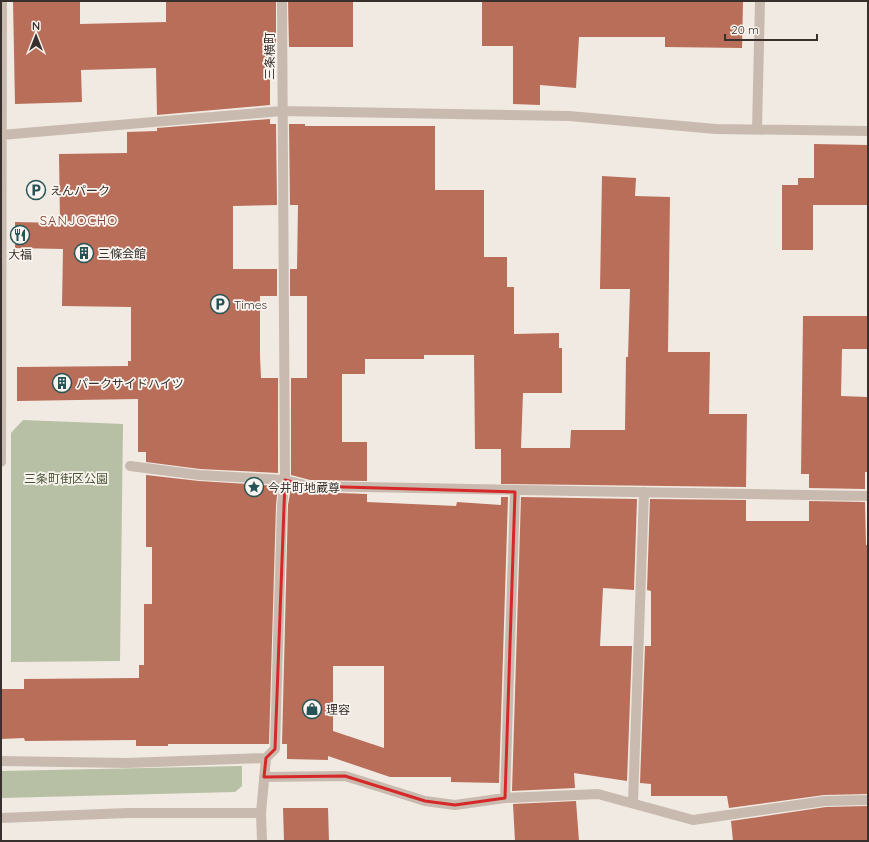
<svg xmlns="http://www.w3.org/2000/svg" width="869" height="842" font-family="Quicksand,'Noto Sans JP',sans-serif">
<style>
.green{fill:#b7bfa4}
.building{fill:#b96e59;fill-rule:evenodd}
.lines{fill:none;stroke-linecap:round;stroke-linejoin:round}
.minor{stroke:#c9baaf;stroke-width:10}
.marked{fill:none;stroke:#d62828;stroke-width:3;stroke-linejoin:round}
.labels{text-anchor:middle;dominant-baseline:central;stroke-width:3.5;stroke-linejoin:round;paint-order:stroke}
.street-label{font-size:12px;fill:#38302c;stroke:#f9f4ef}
.poi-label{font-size:12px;fill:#38302c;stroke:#f9f4ef;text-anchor:start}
.park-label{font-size:12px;fill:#495433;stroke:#f9f4ef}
.neighbourhood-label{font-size:13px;letter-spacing:1px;fill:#7e3f2e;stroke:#f9f4ef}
</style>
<rect width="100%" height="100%" fill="#f1eae2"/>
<path class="green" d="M23,420L123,424L120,661L11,662V433Z
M242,766V786L235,792L1,798V771Z"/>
<path class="building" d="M13,1H80V24L166,22V1H276V46H270V105L157,115L156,68L81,70L82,102L15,104Z
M288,1H353V47H289Z
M482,1H743L742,48L665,47V37H579L576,88L540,85V105L513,104V46H482Z
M270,119V124H276L277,205L233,206V269H277V296H260V356L261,378H278V473L200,469L146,462V452H138V399L17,401V367L128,366V361H131V307L62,306L63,249L15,248V222L60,223L59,154L127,153V132L157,131V128Z
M289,124H305V126H435V190H484V257H507V287H514V334L559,333V348H562V393H523L521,448H570L571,430H625L626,357H628L630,289H600L602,176L636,178L635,196L670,197L668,352H710L709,414H747L746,487L501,484V449H475L474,355H424V359H365V374H342V442H367V481L310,480L291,475V378H307V296H290V269H297L298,205H290Z
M814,144L868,145V205H813V250H782V185H798V178H814Z
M803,316H868V349H842L841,396L868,397V472H865V489L809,488V474H801Z
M146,475L199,481L278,486L276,505L269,744H168V746H136V740L25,741L24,738L1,739V689H24V679L139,678V665H144V604H152V547H146Z
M291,488L309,492L367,494V502L456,506L457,502L501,505V497H508L499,783L451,782V777H390L328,756V760L287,759V744H282L288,505ZM333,666H384V748L333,731Z
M521,497L637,499L634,590L603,588L600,646H632L627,781L574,773L575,788L512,791Z
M650,499L746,500V521H809V501L865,502L866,545H868V794L824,795L729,808L727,796H651V784L640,783L645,646H651V591L647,590Z
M576,801L579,841H515L513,804Z
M868,806V840L733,841L731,821L826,807Z
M283,808H328L329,841H284Z"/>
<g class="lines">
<path class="minor" d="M757,129L760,1
M1,135L282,111L569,116L716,129L868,131
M1,462L2,1
M130,466L199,475L285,480L309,486C495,491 682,492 868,496
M1,761L127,763L266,758
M264,777L345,776L425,801L455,805L505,798L598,794L693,820L825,801L868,800
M505,798L515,492
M633,802L644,492
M1,818L128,813H261
M262,841L261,813L266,758L275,749L282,505L285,480L282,1"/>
</g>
<path class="marked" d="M285,480L309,486L515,492L505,798L455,805L425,801L345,776L264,777L266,758L275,749Z"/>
<defs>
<symbol id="parking-ring" viewBox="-11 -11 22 22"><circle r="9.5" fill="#f9f4ef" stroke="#265456" stroke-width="1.5"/><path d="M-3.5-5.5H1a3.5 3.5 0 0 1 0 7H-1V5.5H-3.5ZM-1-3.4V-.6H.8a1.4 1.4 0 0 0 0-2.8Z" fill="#265456"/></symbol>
<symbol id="restaurant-ring" viewBox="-11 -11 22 22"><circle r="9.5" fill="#f9f4ef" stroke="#265456" stroke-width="1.5"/><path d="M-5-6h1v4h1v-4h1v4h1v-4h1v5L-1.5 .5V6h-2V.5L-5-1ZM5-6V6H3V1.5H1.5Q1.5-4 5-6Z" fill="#265456"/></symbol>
<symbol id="building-ring" viewBox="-11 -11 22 22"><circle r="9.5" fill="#f9f4ef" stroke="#265456" stroke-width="1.5"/><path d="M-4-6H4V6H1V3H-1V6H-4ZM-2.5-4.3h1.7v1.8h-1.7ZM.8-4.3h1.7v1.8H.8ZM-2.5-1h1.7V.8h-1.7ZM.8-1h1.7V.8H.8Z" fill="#265456"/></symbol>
<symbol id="sight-ring" viewBox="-11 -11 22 22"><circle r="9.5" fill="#f9f4ef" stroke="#265456" stroke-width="1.5"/><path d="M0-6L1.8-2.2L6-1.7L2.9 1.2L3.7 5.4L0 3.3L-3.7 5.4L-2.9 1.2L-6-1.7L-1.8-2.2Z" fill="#265456"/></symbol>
<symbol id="shop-ring" viewBox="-11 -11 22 22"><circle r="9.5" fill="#f9f4ef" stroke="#265456" stroke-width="1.5"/><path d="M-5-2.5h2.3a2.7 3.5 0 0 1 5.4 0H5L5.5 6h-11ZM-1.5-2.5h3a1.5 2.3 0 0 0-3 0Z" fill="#265456"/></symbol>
</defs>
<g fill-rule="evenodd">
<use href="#parking-ring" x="25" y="179" width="22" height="22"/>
<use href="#restaurant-ring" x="9" y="224" width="22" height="22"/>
<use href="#building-ring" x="73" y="242" width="22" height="22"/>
<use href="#parking-ring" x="209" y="293" width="22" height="22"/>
<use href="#building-ring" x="51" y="372" width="22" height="22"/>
<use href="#sight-ring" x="243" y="476" width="22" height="22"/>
<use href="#shop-ring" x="301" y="698" width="22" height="22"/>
</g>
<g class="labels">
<g class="street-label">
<text transform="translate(269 56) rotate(-90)">三条横町</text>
</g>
<g class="poi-label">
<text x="50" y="190">えんパーク</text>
<text x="98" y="253">三條会館</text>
<text x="20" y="254" text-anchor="middle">大福</text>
<text x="234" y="304">Times</text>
<text x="76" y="383">パークサイドハイツ</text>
<text x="268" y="487">今井町地蔵尊</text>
<text x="326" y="709">理容</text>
</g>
<g class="park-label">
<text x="66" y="478">三条町街区公園</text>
</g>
<g class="neighbourhood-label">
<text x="79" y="220">SANJOCHO</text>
</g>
</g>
<rect width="869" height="842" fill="none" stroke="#38302c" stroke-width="4"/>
<g transform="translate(36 36)" stroke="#f9f4ef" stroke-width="3" paint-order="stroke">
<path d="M0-3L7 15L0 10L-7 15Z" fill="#38302c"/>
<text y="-6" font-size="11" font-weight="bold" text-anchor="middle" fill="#38302c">N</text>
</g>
<path d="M725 34v6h92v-6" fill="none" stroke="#38302c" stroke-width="2"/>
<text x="731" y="34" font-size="12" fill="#38302c" stroke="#f9f4ef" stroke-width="3" paint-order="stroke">20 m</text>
</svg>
